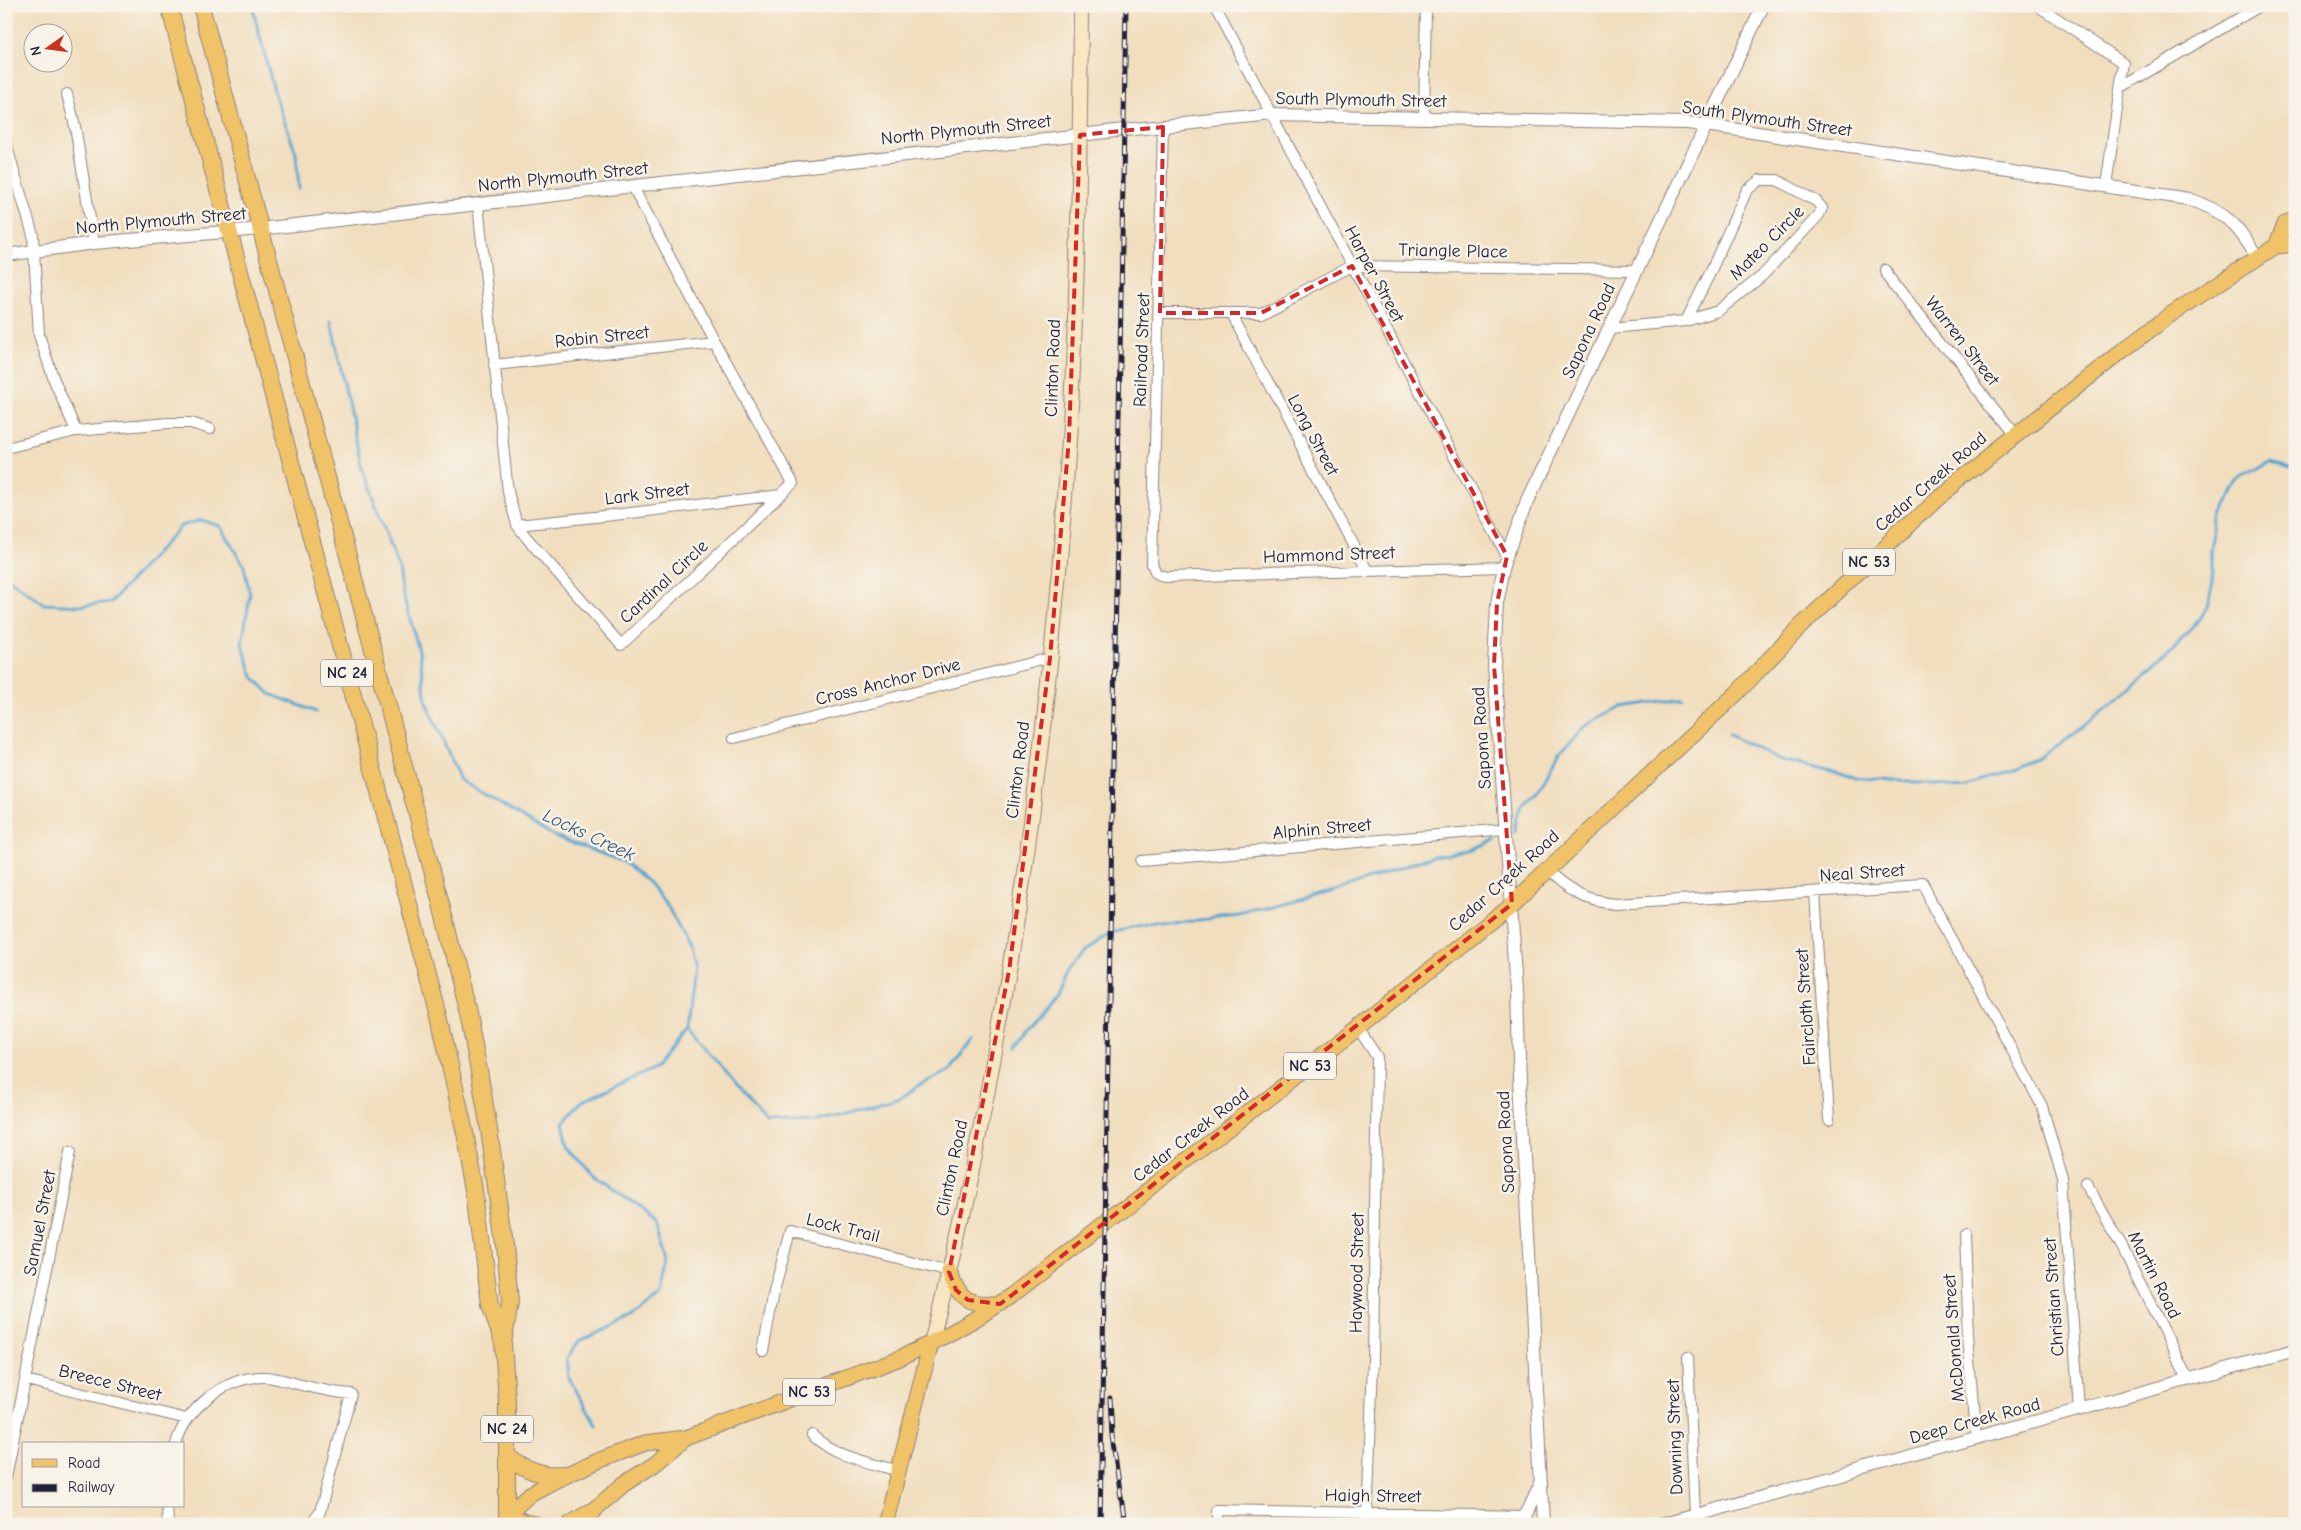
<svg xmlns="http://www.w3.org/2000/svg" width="2301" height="1530" font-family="'Comic Neue',sans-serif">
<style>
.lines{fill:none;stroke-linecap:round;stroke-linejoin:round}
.stream{stroke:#58a6d1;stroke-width:3}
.minor-casing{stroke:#8a807c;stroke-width:12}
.tertiary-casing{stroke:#8a807c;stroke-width:14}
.secondary-casing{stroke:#8a807c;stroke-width:16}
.primary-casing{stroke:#8a807c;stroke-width:17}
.trunk-casing{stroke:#8a807c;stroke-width:18}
.minor{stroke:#fff;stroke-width:10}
.tertiary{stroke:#fff;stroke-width:12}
.secondary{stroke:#f9e7c3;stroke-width:14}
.primary{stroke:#f0c369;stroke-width:15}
.trunk{stroke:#f0c369;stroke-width:16}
.rail-casing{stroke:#22223b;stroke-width:5}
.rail{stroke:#f7f3e8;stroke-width:3;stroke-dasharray:9;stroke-linecap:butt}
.marked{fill:none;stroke:#d62828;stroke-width:4;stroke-dasharray:10 6;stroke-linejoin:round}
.labels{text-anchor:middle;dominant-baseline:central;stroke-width:5;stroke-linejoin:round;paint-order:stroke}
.shield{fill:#f7f3e8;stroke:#62616f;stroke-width:1}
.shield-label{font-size:16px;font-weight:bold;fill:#22223b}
.street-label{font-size:18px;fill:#22223b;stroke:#f7f3e8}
.water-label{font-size:19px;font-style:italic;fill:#385777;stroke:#f7f3e8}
</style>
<rect width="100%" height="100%" fill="#f7f3e8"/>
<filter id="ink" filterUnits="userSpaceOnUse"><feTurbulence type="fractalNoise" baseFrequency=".02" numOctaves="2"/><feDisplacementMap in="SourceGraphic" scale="10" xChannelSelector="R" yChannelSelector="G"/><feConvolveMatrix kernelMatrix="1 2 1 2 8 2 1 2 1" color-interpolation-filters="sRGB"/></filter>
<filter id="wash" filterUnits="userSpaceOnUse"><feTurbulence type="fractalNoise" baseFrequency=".0096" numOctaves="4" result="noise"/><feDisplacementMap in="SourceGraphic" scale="20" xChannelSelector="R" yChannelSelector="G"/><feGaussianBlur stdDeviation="1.12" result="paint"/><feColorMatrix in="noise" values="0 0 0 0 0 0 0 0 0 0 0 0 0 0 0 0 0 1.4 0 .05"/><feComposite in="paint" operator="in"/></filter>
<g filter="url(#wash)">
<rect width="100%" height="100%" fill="#f1debe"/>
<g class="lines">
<path class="stream" d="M252,6L275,95L296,153L299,189
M331,321L362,469L399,568L402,591L420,654L426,702L460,780L554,836L624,862L649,883L667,905L689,947L694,969L687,1029L655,1068L581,1102L563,1123L568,1146L592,1176L657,1223L668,1262L661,1295L632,1318L579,1341L567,1358L569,1378L596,1425
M6,577L44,604L80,606L111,602L181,526L201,520L220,526L244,566L250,595L242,644L253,677L270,694L316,712
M1729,735L1781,760L1835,773L1858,781L1884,785H1936L1969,783L2017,769L2039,760L2081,729L2168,657L2199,619L2206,605L2214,570V552L2221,516L2237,482L2243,476L2272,462L2295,468
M1519,836L1525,809L1537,794L1558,757L1584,727L1623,707L1682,698
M687,1029L737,1091L768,1124L815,1122L901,1098L921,1084L949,1071L973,1039
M1017,1047L1028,1029L1058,994L1068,973L1085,948L1111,932L1158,921L1199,920L1240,916L1342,889L1433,856L1470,851L1495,841
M652,1519L656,1524"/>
</g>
</g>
<g filter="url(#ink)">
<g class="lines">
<defs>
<path id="minor" d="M1214,6L1507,556
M2038,6L2124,63L2120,88
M67,94L75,126L94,243
M1424,118L1426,6
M1163,127L1152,564L1156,573L1165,577L1504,567
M6,144L33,235L39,335L54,380L76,431
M2106,186L2120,88L2260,6
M478,204L508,492L517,525L526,537L621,645L793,483L714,341L633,187
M1883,268L2015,434
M1160,313H1261L1352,266L1637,270
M1231,314L1367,570
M1610,328L1686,321L1718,311L1762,276L1819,215L1822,208L1816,201L1777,180H1760L1747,190L1709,275L1686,321
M494,365L714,341
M6,448L76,431L169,423H191L210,429
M517,525L614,515L781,495
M734,738L1050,658
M1141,861L1506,829
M1546,870C1566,891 1587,901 1615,904L1923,885L2042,1106L2063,1180L2079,1410
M1815,892L1829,1120
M1358,1028L1377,1057L1373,1362L1367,1524
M2088,1187L2122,1247L2188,1379
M1964,1235L1968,1338L1977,1439
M763,1351L774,1292L790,1231L949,1272
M1688,1357L1695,1516
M26,1380L187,1419
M812,1435C835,1457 869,1462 899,1471
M176,1444C186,1408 226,1376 265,1377C280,1378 295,1384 310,1387C323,1390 338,1393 351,1394L320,1512L311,1524
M6,1477L70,1152
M167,1506L168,1524
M1219,1524V1510L1525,1516"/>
<path id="tertiary" d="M6,255L94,243L260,229L1124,130L1273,115L1687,123L1719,127L2188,199C2226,212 2237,224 2257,257
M1521,1524L1541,1481
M1543,1524L1519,1060L1517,990L1494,665L1497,603L1504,567L1527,501L1763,6
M1664,1524L2295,1350"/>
<path id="secondary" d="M931,1343C945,1289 959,1234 970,1179C1021,936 1053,687 1069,440C1078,296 1080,151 1081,6"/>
<path id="primary" d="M2276,246L2285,224L2295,219
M949,1272C961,1302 968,1304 1000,1304
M536,1524L525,1522L507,1515L530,1494L554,1481L598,1461L645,1443L686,1438L900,1358C939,1340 977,1320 1012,1295L1358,1028L1512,904L1737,693L1800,627L1937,498L2122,351L2170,315L2276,246L2295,244
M570,1524L596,1508L624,1484L655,1464L686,1438
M885,1524L931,1343"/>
<path id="trunk" d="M169,6L440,1020L465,1133L476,1190L490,1305L503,1342
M201,6L441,904L468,1014L479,1071L489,1129L505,1245L510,1303L503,1343L507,1401V1524
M508,1457C527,1471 542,1477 566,1475
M583,1524L596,1508"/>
</defs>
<use href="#minor" class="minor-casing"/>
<use href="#tertiary" class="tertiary-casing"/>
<use href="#secondary" class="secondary-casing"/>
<use href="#primary" class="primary-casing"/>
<use href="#trunk" class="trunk-casing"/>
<use href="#minor" class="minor"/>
<use href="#tertiary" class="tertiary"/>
<use href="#secondary" class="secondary"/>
<use href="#primary" class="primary"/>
<use href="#trunk" class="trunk"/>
<defs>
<path id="rail" d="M1110,1398L1112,1436L1125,1524
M1100,1524L1126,6"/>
</defs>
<use href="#rail" class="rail-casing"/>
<use href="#rail" class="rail"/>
</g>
</g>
<path class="marked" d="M1163,127L1160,313H1261L1352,266L1507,556L1497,603L1494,665L1512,904L1012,1295L1000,1304L968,1300L956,1290L949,1272L1009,971L1050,658L1069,438L1080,135Z"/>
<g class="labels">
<g class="shield">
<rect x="1843" y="548.5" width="52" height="27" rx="4"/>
<rect x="321" y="659.5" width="52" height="27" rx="4"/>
<rect x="1284" y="1052.5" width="52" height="27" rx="4"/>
<rect x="783" y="1378.5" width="52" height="27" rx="4"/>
<rect x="481" y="1415.5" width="52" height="27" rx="4"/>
</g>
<g class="shield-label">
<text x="1869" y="562">NC 53</text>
<text x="347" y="673">NC 24</text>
<text x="1310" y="1066">NC 53</text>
<text x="809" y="1392">NC 53</text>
<text x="507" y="1429">NC 24</text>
</g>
<g class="street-label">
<text transform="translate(1361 100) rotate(1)">South Plymouth Street</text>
<text transform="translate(1767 119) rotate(8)">South Plymouth Street</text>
<text transform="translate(966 130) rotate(-6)">North Plymouth Street</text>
<text transform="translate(563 177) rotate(-6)">North Plymouth Street</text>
<text transform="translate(161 221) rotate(-5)">North Plymouth Street</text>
<text transform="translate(1767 243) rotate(-45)">Mateo Circle</text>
<text transform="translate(1453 251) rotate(1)">Triangle Place</text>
<text transform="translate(1374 274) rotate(62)">Harper Street</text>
<text transform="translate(1589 331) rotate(-65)">Sapona Road</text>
<text transform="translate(602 337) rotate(-6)">Robin Street</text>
<text transform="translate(1962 341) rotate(52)">Warren Street</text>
<text transform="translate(1142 350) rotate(-88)">Railroad Street</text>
<text transform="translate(1053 368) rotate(-88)">Clinton Road</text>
<text transform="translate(1313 435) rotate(62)">Long Street</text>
<text transform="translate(1931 482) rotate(-41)">Cedar Creek Road</text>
<text transform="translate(647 494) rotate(-7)">Lark Street</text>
<text transform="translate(1329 555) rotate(-2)">Hammond Street</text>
<text transform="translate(664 582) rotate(-43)">Cardinal Circle</text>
<text transform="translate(888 682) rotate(-14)">Cross Anchor Drive</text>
<text transform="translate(1482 738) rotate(-94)">Sapona Road</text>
<text transform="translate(1018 770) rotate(-83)">Clinton Road</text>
<text transform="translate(1322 829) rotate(-5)">Alphin Street</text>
<text transform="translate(1862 873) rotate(-4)">Neal Street</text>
<text transform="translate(1504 881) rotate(-42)">Cedar Creek Road</text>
<text transform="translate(1806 1007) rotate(-94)">Faircloth Street</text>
<text transform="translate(1191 1135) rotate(-38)">Cedar Creek Road</text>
<text transform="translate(1506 1142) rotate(-93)">Sapona Road</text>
<text transform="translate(952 1168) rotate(-78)">Clinton Road</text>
<text transform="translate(40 1223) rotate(-79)">Samuel Street</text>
<text transform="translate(843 1228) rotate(14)">Lock Trail</text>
<text transform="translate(1357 1273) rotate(-89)">Haywood Street</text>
<text transform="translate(2154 1275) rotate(63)">Martin Road</text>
<text transform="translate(2054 1297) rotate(-94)">Christian Street</text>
<text transform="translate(1954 1338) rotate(-94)">McDonald Street</text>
<text transform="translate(110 1383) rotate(14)">Breece Street</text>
<text transform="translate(1975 1421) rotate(-15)">Deep Creek Road</text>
<text transform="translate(1675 1437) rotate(-92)">Downing Street</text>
<text transform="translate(1373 1496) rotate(1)">Haigh Street</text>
</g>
<g class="water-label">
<text transform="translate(589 835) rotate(25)">Locks Creek</text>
</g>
</g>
<rect width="2301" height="1530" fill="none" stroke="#f7f3e8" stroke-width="25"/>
<rect x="22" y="1442" width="162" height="65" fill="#f7f3e8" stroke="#a29fa3"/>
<rect x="32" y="1459" width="25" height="8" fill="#f0c369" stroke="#a29fa3"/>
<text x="68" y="1468" font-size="15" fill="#22223b">Road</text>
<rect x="32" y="1484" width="25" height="8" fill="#22223b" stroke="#a29fa3"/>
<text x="68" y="1492" font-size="15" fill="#22223b">Railway</text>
<g transform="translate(48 48) rotate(256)"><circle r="24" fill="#f7f3e8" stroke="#a29fa3"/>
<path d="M0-4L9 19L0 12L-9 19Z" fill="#c8321e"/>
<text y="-8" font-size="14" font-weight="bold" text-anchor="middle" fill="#22223b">N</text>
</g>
</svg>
